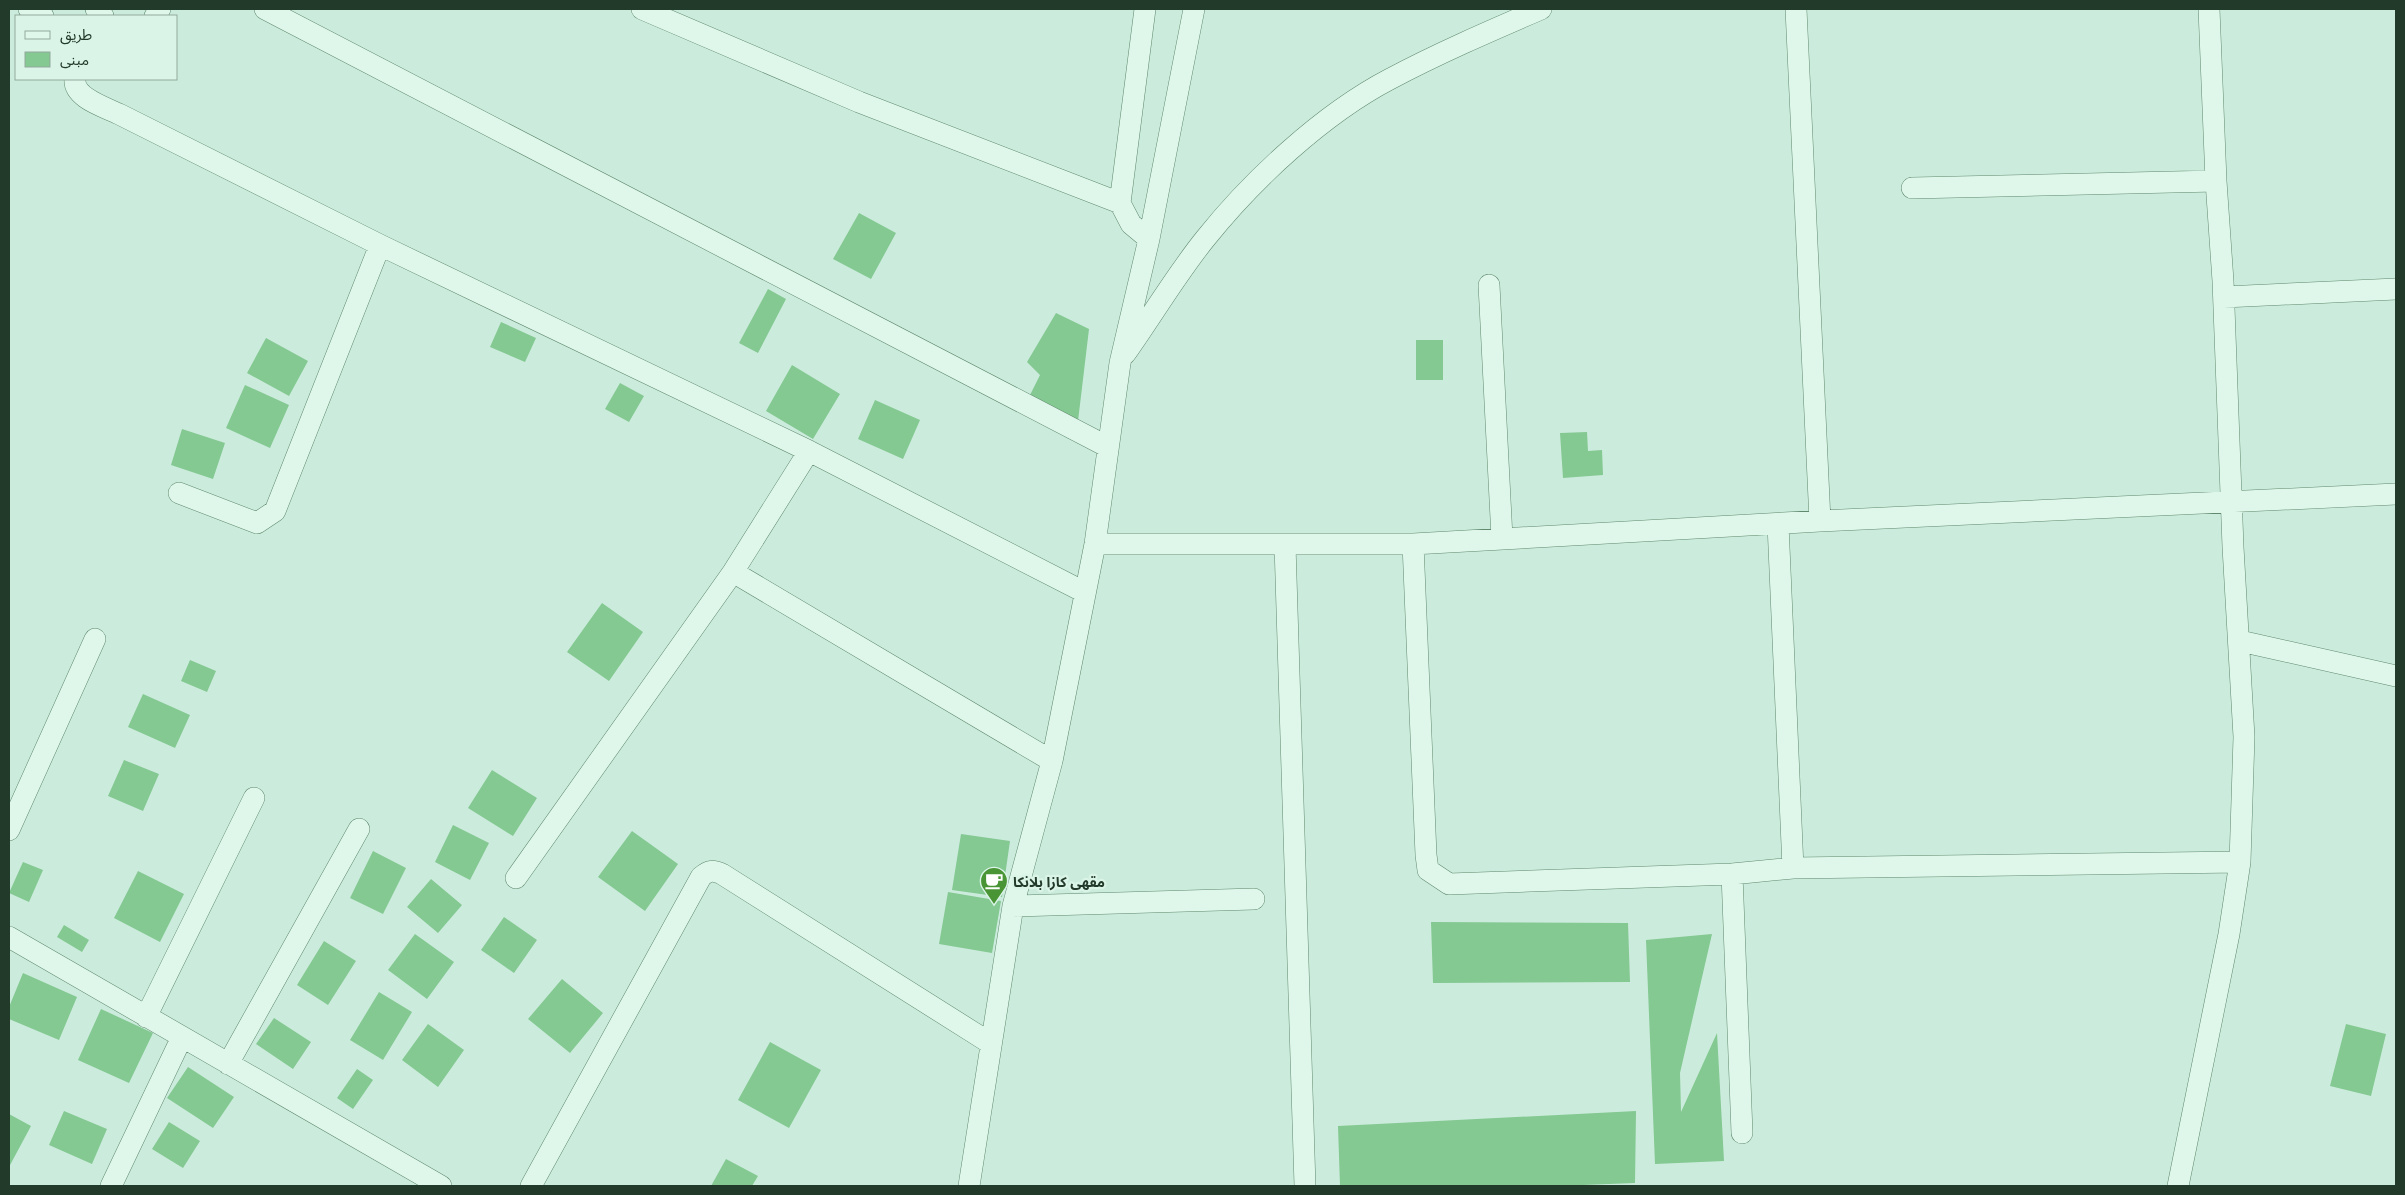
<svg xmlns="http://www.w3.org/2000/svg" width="2405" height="1195" font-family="'Noto Serif','Noto Sans Arabic',serif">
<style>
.building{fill:#84c892}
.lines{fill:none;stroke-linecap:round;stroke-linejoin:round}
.minor-casing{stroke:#60896d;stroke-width:22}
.minor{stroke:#dff7eb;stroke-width:21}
.labels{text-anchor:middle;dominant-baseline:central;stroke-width:4.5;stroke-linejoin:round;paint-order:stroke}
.poi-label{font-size:14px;font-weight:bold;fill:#223a29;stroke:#dbf4e8;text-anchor:start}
</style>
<rect width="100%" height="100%" fill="#cbecdc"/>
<path class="building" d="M859,213L896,233L871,279L833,259Z
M768,289L786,299L758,353L739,343Z
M1056,313L1089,329L1078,421L1029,397L1040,375L1027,362Z
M501,322L536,338L525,362L490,347Z
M266,338L308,361L289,396L247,373Z
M1416,340H1443V380H1416Z
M792,365L840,394L813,439L766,411Z
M620,383L644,396L629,422L605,409Z
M245,385L289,405L270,448L226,428Z
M875,400L920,420L903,459L858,439Z
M182,429L225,443L213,479L171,465Z
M1587,432L1588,451L1602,450L1603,475L1563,478L1560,433Z
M602,603L643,632L609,681L567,652Z
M190,660L216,671L207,692L181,681Z
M143,694L190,715L175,748L128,727Z
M124,760L159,774L143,811L108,796Z
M492,770L537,798L513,836L468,808Z
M453,825L489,843L470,880L435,862Z
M632,831L678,864L645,911L598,877Z
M961,834L1010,841L1002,897L952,890Z
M373,851L406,868L383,914L350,898Z
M23,862L43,870L29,902L9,893Z
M138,871L184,894L160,942L114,918Z
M431,879L462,905L438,933L407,907Z
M948,892L1001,901L992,953L939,944Z
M504,917L537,940L514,973L481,950Z
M1431,922L1628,923L1630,982L1433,983Z
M64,925L89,940L82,952L57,937Z
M415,934L454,962L427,999L388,970Z
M1712,934L1680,1073L1681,1112L1717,1033L1724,1161L1655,1164L1646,940Z
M324,941L356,961L328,1005L297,985Z
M23,973L77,997L59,1040L9,1019V1007Z
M562,979L603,1013L570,1053L528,1019Z
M379,992L412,1012L383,1060L350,1040Z
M101,1009L153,1033L129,1083L78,1060Z
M274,1018L311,1042L293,1069L256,1044Z
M428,1024L464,1050L438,1087L402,1060Z
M2346,1024L2386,1034L2371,1096L2330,1086Z
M770,1042L821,1070L789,1128L738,1100Z
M188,1067L234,1097L213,1128L167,1098Z
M357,1069L373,1080L353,1109L337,1098Z
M64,1111L107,1129L92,1164L49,1145Z
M1636,1111L1635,1183L1557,1186H1340L1338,1126Z
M9,1114L31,1126L9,1167Z
M169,1122L200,1141L183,1168L152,1149Z
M726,1159L758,1176L752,1186H711Z"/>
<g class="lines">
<defs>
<path id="minor" d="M29,9L43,16
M96,9L103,16
M265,9L1108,447
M642,9L859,102L1120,203
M1796,9L1820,521
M155,16L160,9
M75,79C73,98 105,107 119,114L380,245L809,451L1084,592
M1912,188L2216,181
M1149,239L1194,9
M1489,285L1502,538
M2224,297L2396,289
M1125,354C1152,316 1176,275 1205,239C1252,180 1323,114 1390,79C1439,53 1490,31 1541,9
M179,493L257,523L275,511L380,245
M1778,524L1793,868
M1095,544H1413L1820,521L2396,494
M1413,544L1426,855L1428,870L1449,884L1732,874L1793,868L2240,862
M1285,545L1305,1186
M733,572L1052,761
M2240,641L2396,676
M9,830L95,639
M1732,874L1742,1133
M516,878L733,572L809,451
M1013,906L1254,899
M9,937L441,1186
M146,1017L254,798
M228,1064L359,829
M111,1186L182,1037
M531,1186L701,877C709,870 713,870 722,874L990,1043
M969,1186L1013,906L1052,761L1095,544L1120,363L1149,239L1131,224L1120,203L1145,9
M2178,1186L2229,934L2240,862L2244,737L2233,547L2223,281L2216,181L2209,9"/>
</defs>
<use href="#minor" class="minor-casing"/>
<use href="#minor" class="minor"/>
</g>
<defs>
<symbol id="cafe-pin" viewBox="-11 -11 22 30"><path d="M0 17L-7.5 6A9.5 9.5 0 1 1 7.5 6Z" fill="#499434" stroke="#dbf4e8"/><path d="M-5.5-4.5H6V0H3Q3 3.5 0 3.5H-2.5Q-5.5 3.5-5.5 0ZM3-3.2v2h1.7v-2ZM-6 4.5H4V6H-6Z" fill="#fff"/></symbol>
</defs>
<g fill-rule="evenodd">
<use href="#cafe-pin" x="978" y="865" width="32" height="43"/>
</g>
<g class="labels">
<g class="poi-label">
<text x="1013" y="881">مقهى كازا بلانكا</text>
</g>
</g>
<rect width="2405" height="1195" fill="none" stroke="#223a29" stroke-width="20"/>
<rect x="15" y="15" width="162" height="65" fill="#dbf4e8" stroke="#91aa9c"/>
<rect x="25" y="31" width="25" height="8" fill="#dff7eb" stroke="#91aa9c"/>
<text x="60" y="40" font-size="15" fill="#223a29">طريق</text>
<rect x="25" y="52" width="25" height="15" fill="#84c892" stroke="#91aa9c"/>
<text x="60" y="65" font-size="15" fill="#223a29">مبنى</text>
</svg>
